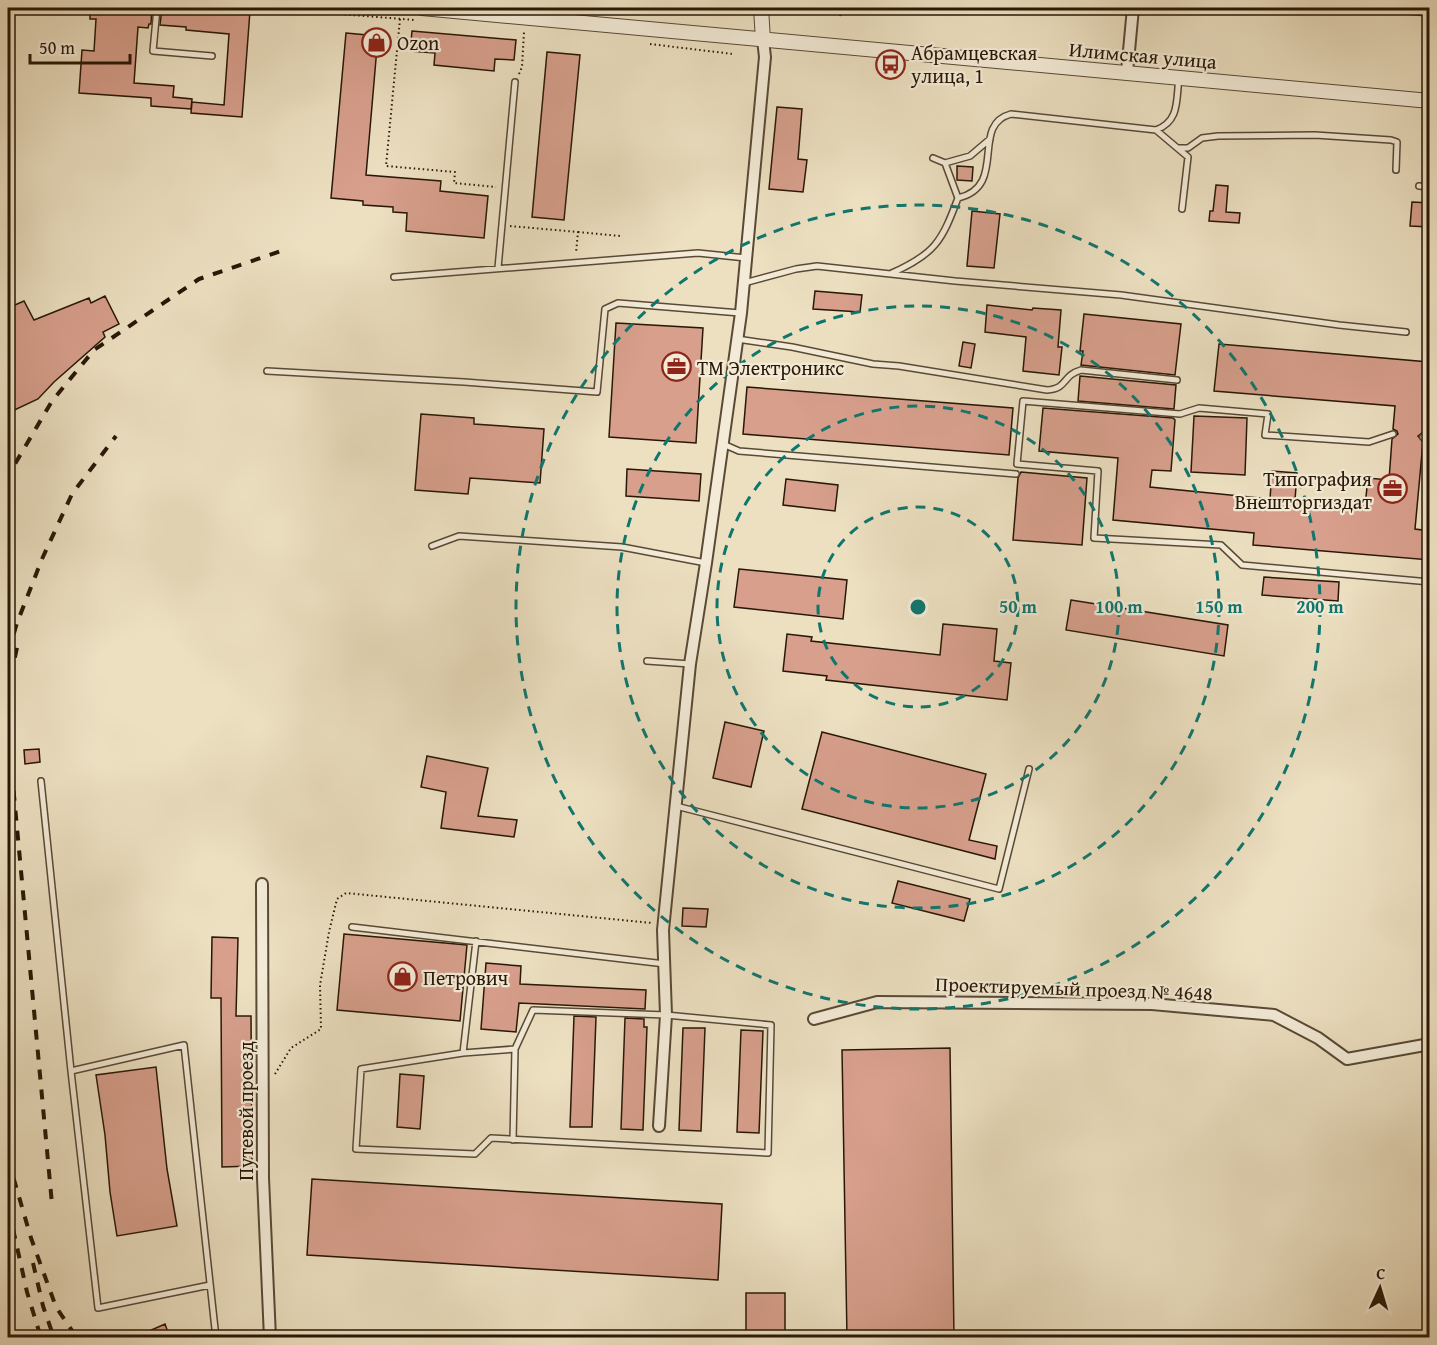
<svg xmlns="http://www.w3.org/2000/svg" width="1437" height="1345" font-family="'Gentium Book Plus',serif">
<style>
.building{fill:#d79f8c;stroke:#281706;stroke-width:1.5}
.lines{fill:none;stroke-linecap:round;stroke-linejoin:round}
.service-casing{stroke:#594935;stroke-width:8}
.minor-casing{stroke:#594935;stroke-width:14}
.tertiary-casing{stroke:#594935;stroke-width:16}
.path{stroke:#281706;stroke-width:2;stroke-dasharray:1.5 3;stroke-linecap:butt}
.service{stroke:#f3ebd7;stroke-width:5}
.minor{stroke:#f3ebd7;stroke-width:10}
.tertiary{stroke:#f3ebd7;stroke-width:14}
.rail{stroke:#281706;stroke-width:4;stroke-dasharray:10 10;stroke-linecap:butt}
.ring{fill:none;stroke:#0f766e;stroke-width:3;stroke-dasharray:10 8}
.labels{text-anchor:middle;dominant-baseline:central;stroke-width:4.5;stroke-linejoin:round;paint-order:stroke}
.poi-label{font-size:20px;fill:#281706;stroke:#f3ebd7;text-anchor:start}
.street-label{font-size:20px;fill:#281706;stroke:#f3ebd7}
.centre{fill:#0f766e;stroke:#f3ebd7;stroke-width:3}
.ring-label{font-size:18px;text-anchor:middle;font-weight:bold;fill:#0f766e;stroke:#f3ebd7;stroke-width:4.5;stroke-linejoin:round;paint-order:stroke}
</style>
<rect width="100%" height="100%" fill="#ece0c1"/>
<filter id="stains"><feTurbulence type="fractalNoise" baseFrequency=".00333" numOctaves="4"/><feColorMatrix values="0 0 0 0 .2 0 0 0 0 .09 0 0 0 0 .02 0 0 0 .5 -.17"/></filter>
<radialGradient id="worn" r=".72"><stop offset=".6" stop-color="#630" stop-opacity="0"/><stop offset="1" stop-color="#630" stop-opacity=".3"/></radialGradient>
<path class="building" d="M90,8H152L151,24H149L148,28L138,27L134,83L174,86L173,97L192,99L191,109L151,106V98L79,93L82,50L94,51L96,19H90Z
M162,8H207L250,11L242,117L191,113L192,102L224,105L229,34L186,30V27L160,25Z
M412,31L516,40L514,60L495,59L494,71L434,65L435,53L410,51Z
M346,33L378,36L366,175L441,181L440,191L488,196L484,238L406,231L407,213L393,212V207L363,205V201L331,198Z
M547,52L580,55L564,220L532,217Z
M777,107L802,109L798,159L807,160L803,192L769,189Z
M957,166L973,167L972,181L957,180Z
M1216,185L1228,186L1226,212L1240,213L1239,223L1209,221L1210,211H1213Z
M1412,202L1430,203V227L1410,226Z
M972,211L1000,214L994,268L967,266Z
M815,291L862,295L860,312L813,309Z
M105,296L119,324L103,332L105,337L54,382L38,399L8,413V308L24,301L34,320L89,298L91,303Z
M987,305L1032,310L1033,308L1061,310L1058,347H1062L1059,375L1023,371L1026,337L985,332Z
M1084,314L1181,324L1175,375L1081,365L1083,351H1080Z
M616,323L703,328L696,443L609,437Z
M963,342L975,344L971,368L959,366Z
M1219,344L1429,362L1423,432L1418,436L1423,442L1415,529L1430,531V560L1253,545L1254,533L1113,520L1118,458L1039,451L1043,408L1173,418L1175,420L1171,471L1152,470L1150,487L1270,499L1272,471L1297,473L1295,500L1365,506L1368,478L1389,480L1392,439L1398,434L1397,431L1393,429L1395,406L1214,391Z
M1080,376L1176,385L1174,409L1078,401Z
M747,387L1013,408L1009,455L743,434Z
M421,414L474,418V424L544,429L540,483L470,478L468,494L415,490Z
M1194,416L1247,418L1245,475L1191,472Z
M627,469L701,474L699,501L626,496Z
M1021,472L1087,478L1082,545L1013,540L1018,478Z
M786,479L838,485L835,511L783,505Z
M739,569L847,580L843,619L734,607Z
M1264,577L1339,582L1338,601L1262,595Z
M1071,600L1228,625L1224,656L1066,630Z
M943,624L997,629L994,661L1011,663L1007,700L826,680L827,676L783,671L787,634L812,637L811,641L940,655Z
M725,722L764,731L751,787L713,778Z
M822,732L986,774L969,840L997,846L995,859L802,809Z
M39,749L40,762L25,764L24,750Z
M427,756L488,768L478,816L517,820L514,837L441,828L446,792L421,787Z
M898,881L970,899L964,921L892,903Z
M683,908L708,909L706,927L682,926Z
M344,934L467,945L460,1021L337,1010Z
M212,937L238,938L236,1016H251L252,1166L222,1167L221,998H211Z
M486,963L521,966L520,984L646,990L645,1009L519,1003L516,1032L481,1029Z
M574,1016L596,1017L592,1127H570Z
M625,1018L644,1019V1027H647L643,1130L621,1129Z
M683,1028H705L701,1131L679,1130Z
M741,1030L763,1031L759,1133L737,1132Z
M950,1048L954,1338H847L842,1050Z
M156,1067L167,1169L177,1226L117,1236L110,1192L105,1135L96,1075Z
M400,1074L424,1076L420,1129L397,1127Z
M312,1179L722,1204L718,1280L307,1255Z
M746,1293H785V1338H746Z
M165,1324L170,1338H133Z"/>
<g class="lines">
<defs>
<path id="service" d="M157,8L153,51L212,56
M1374,8L1430,13
M1156,130L1188,157L1182,209
M1178,148H1188L1202,138L1218,136L1315,135L1391,140L1397,142L1396,170
M933,158L945,163L958,198
M945,163L970,156L990,139
M1419,186L1430,187
M498,268L515,82
M892,273C935,254 942,241 958,198C1009,186 969,125 1011,114L1156,130C1180,121 1176,100 1179,78
M394,277L698,253L746,258
M744,283L796,269L817,266L955,281L1121,295L1339,325L1406,332
M737,339L792,347L873,364L899,366L1047,390C1069,388 1061,376 1081,370L1177,380
M267,371L464,382L597,392L605,309L618,303L740,313
M1393,434L1369,442L1265,435L1268,414L1199,408L1180,414L1023,401L1017,464L1098,471L1094,538L1221,545L1242,565L1430,582
M1423,437H1430
M723,444L739,451L1016,474
M432,546L459,536L622,547L706,563
M647,661L690,664
M41,781L71,1071L184,1045L216,1338
M676,806L999,889L1029,769
M352,927L665,964
M476,941L463,1053L361,1069L356,1149L475,1154L491,1138L768,1153L771,1025L666,1015L533,1010L515,1049L513,1140
M463,1053L515,1049
M71,1071L98,1308L210,1285"/>
<path id="minor" d="M1127,72L1133,8
M262,884L263,1178L270,1338
M814,1019L877,1002L1152,1004L1274,1015L1318,1038L1347,1059L1430,1044
M659,1126L666,1015L663,930L690,664L706,563L741,313L765,57L763,40"/>
<path id="tertiary" d="M422,8L1430,101
M761,8L763,40"/>
</defs>
<use href="#service" class="service-casing"/>
<use href="#minor" class="minor-casing"/>
<use href="#tertiary" class="tertiary-casing"/>
<path class="path" d="M264,8L415,20
M840,16L843,8
M400,19L386,166L455,172L454,183L496,187
M650,44L733,54
M519,74L522,67L524,32
M510,226L578,232L576,253
M578,232L620,236
M275,1074L291,1048L321,1029L320,985L329,932L337,899L346,893L652,923"/>
<use href="#service" class="service"/>
<use href="#minor" class="minor"/>
<use href="#tertiary" class="tertiary"/>
<path class="rail" d="M8,482L12,469L52,401L94,350L199,279L284,250
M8,653L17,623L42,559L72,494L116,436
M8,717L10,680L18,643
M8,731L52,1204
M8,1159L31,1238L56,1307L77,1338
M13,1229L27,1292L41,1338
M33,1263L43,1306L54,1338
M23,1335L24,1338"/>
</g>
<g class="ring">
<circle cx="918" cy="607" r="100"/>
<circle cx="918" cy="607" r="201"/>
<circle cx="918" cy="607" r="301"/>
<circle cx="918" cy="607" r="402"/>
</g>
<defs>
<symbol id="shop-ring" viewBox="-11 -11 22 22"><circle r="9.5" fill="#f3ebd7" stroke="#8f2418" stroke-width="1.5"/><path d="M-5-2.5h2.3a2.7 3.5 0 0 1 5.4 0H5L5.5 6h-11ZM-1.5-2.5h3a1.5 2.3 0 0 0-3 0Z" fill="#8f2418"/></symbol>
<symbol id="bus-ring" viewBox="-11 -11 22 22"><circle r="9.5" fill="#f3ebd7" stroke="#8f2418" stroke-width="1.5"/><path d="M-5-6H5V4H4V6H2V4H-2V6H-4V4H-5ZM-3.5-4V0h7V-4ZM-3.5 1.2v1.5H-2V1.2ZM2 1.2v1.5H3.5V1.2Z" fill="#8f2418"/></symbol>
<symbol id="office-ring" viewBox="-11 -11 22 22"><circle r="9.5" fill="#f3ebd7" stroke="#8f2418" stroke-width="1.5"/><path d="M-6-3h4V-5.5h4V-3h4V5H-6ZM-1-4.5V-3h2v-1.5ZM-6 0V1H6V0Z" fill="#8f2418"/></symbol>
</defs>
<g fill-rule="evenodd">
<use href="#shop-ring" x="360" y="26" width="33" height="33"/>
<use href="#bus-ring" x="874" y="48" width="33" height="33"/>
<use href="#office-ring" x="660" y="350" width="33" height="33"/>
<use href="#office-ring" x="1376" y="472" width="33" height="33"/>
<use href="#shop-ring" x="386" y="960" width="33" height="33"/>
</g>
<g class="labels">
<g class="poi-label">
<text x="397" y="42">Ozon</text>
<text x="911" y="52">Абрамцевская<tspan x="911" dy="23">улица, 1</tspan></text>
<text x="697" y="367">ТМ Электроникс</text>
<text x="1372" y="478" text-anchor="end">Типография<tspan x="1372" dy="23">Внешторгиздат</tspan></text>
<text x="423" y="977">Петрович</text>
</g>
<g class="street-label">
<text transform="translate(1143 55) rotate(5)">Илимская улица</text>
<text transform="translate(1074 988) rotate(2)">Проектируемый проезд № 4648</text>
<text transform="translate(245 1111) rotate(-90)">Путевой проезд</text>
</g>
</g>
<circle cx="918" cy="607" r="9" class="centre"/>
<g class="ring-label">
<text x="1018" y="613">50 m</text>
<text x="1119" y="613">100 m</text>
<text x="1219" y="613">150 m</text>
<text x="1320" y="613">200 m</text>
</g>
<rect width="1437" height="1345" fill="none" stroke="#ece0c1" stroke-width="30"/>
<rect x="9" y="9" width="1419" height="1327" fill="none" stroke="#281706" stroke-width="3"/>
<rect x="15" y="15" width="1407" height="1315" fill="none" stroke="#281706" stroke-width="1.5"/>
<g transform="translate(1380 1288) rotate(4)" stroke="#f3ebd7" stroke-width="4.5" paint-order="stroke">
<path d="M0-4.5L10 22L0 15L-10 22Z" fill="#281706"/>
<text y="-9" font-size="16" font-weight="bold" text-anchor="middle" fill="#281706">С</text>
</g>
<path d="M30 54v9h100v-9" fill="none" stroke="#281706" stroke-width="3"/>
<text x="39" y="54" font-size="18" fill="#281706" stroke="#f3ebd7" stroke-width="4.5" paint-order="stroke">50 m</text>
<rect width="100%" height="100%" filter="url(#stains)"/>
<rect width="100%" height="100%" fill="url(#worn)"/>
</svg>
